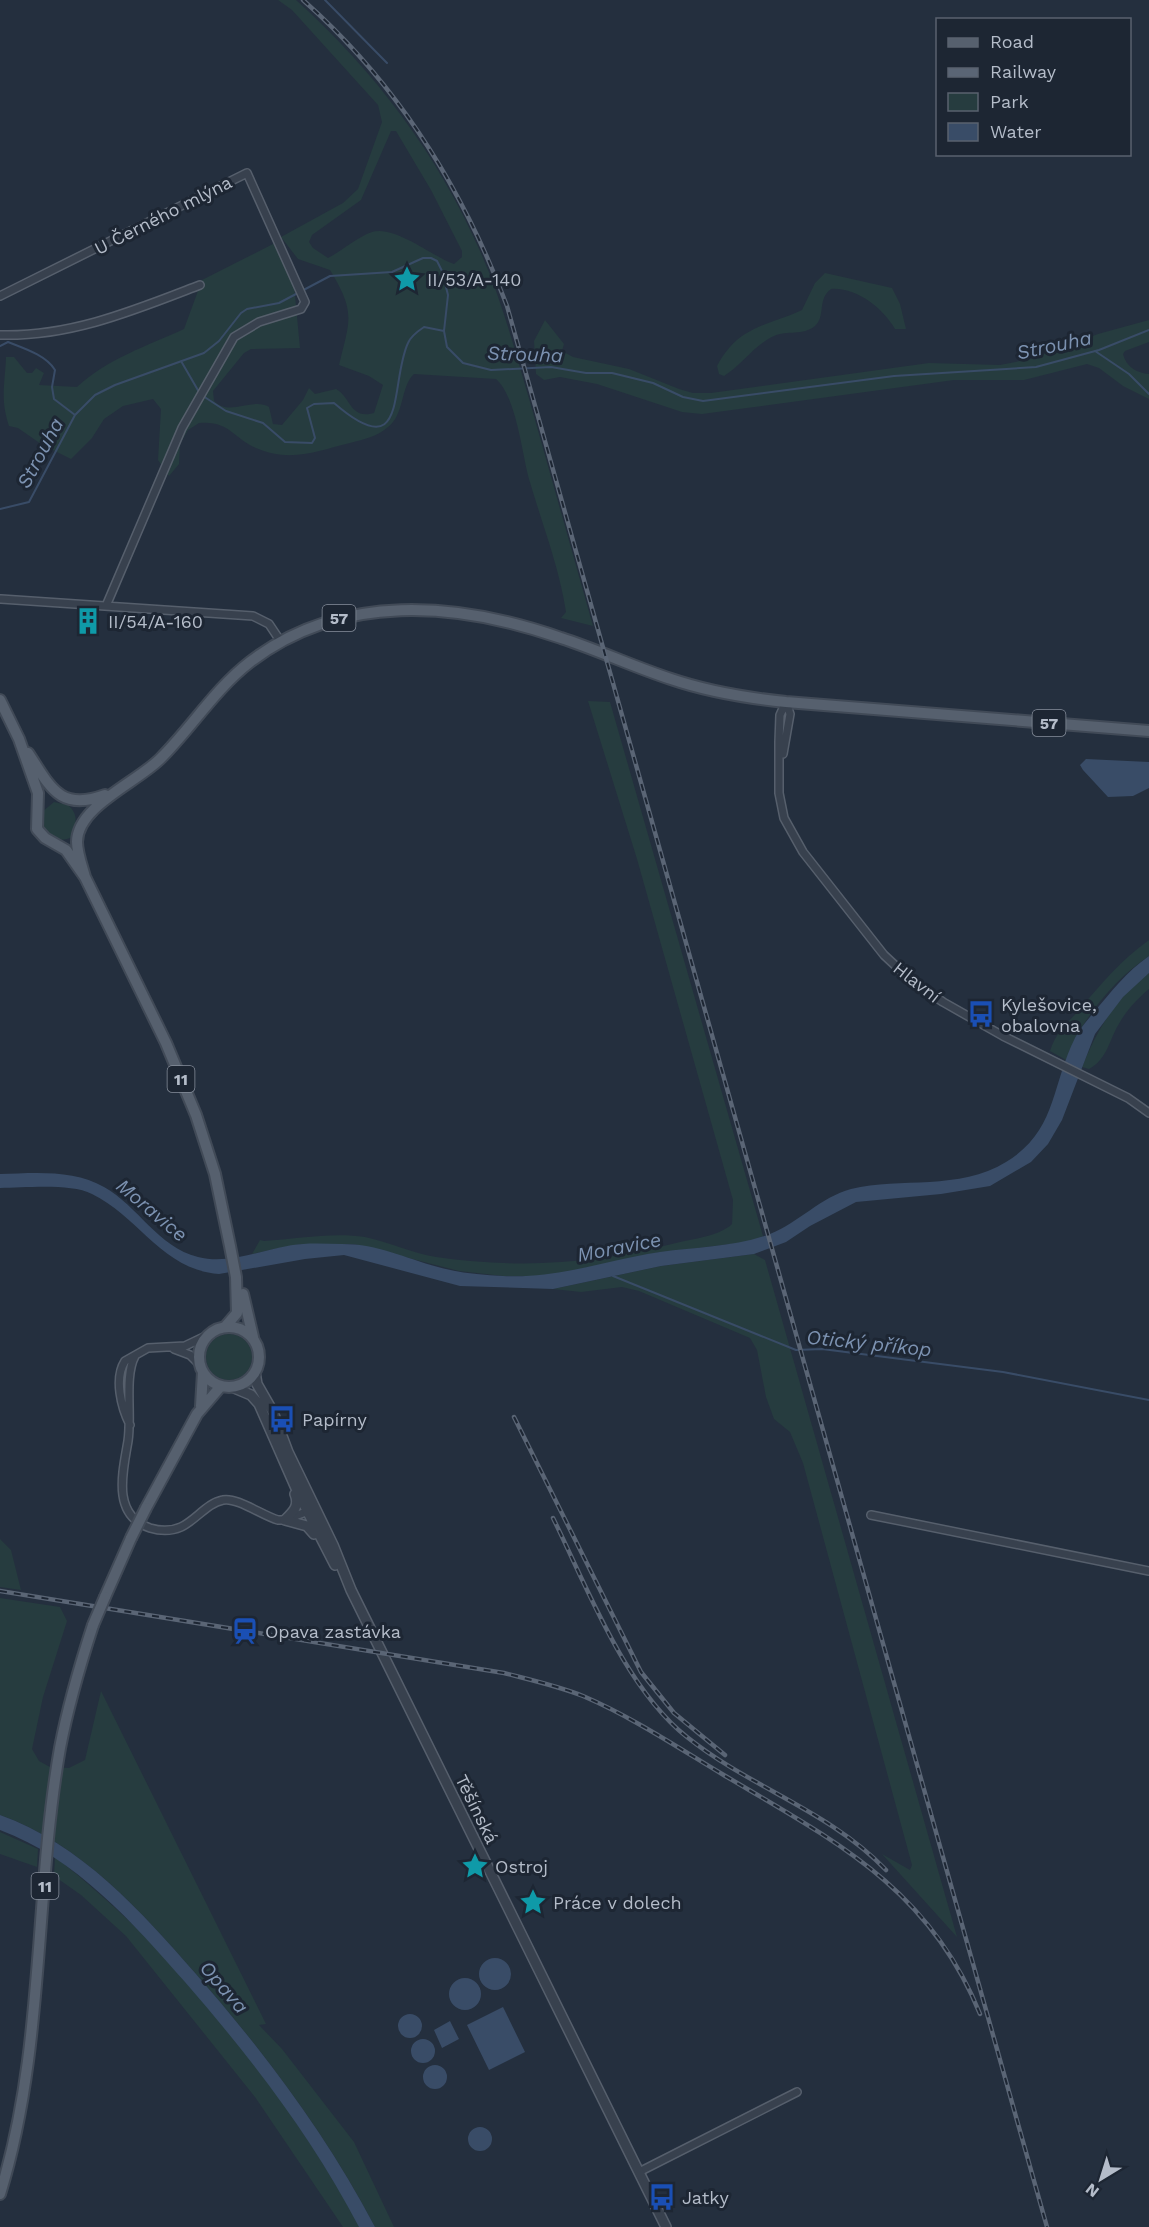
<svg xmlns="http://www.w3.org/2000/svg" width="1149" height="2227" font-family="'Work Sans',sans-serif">
<style>
.green{fill:#263c3f;fill-rule:evenodd}
.water{fill:#394c67}
.lines{fill:none;stroke-linecap:round;stroke-linejoin:round}
.stream{stroke:#394c67;stroke-width:2}
.minor-casing{stroke:#565f6c;stroke-width:10}
.tertiary-casing{stroke:#565f6c;stroke-width:12}
.primary-casing{stroke:#414a57;stroke-width:14}
.minor{stroke:#38414e;stroke-width:7}
.tertiary{stroke:#38414e;stroke-width:9}
.primary{stroke:#56606e;stroke-width:10}
.rail-casing{stroke:#5a6575;stroke-width:4.5}
.rail{stroke:#1d2633;stroke-width:2;stroke-dasharray:7;stroke-linecap:butt}
.primary-bridge-casing{stroke:#414a57;stroke-width:14;stroke-linecap:butt}
.primary-bridge{stroke:#56606e;stroke-width:10}
.labels{text-anchor:middle;dominant-baseline:central;stroke-width:6;stroke-linejoin:round;paint-order:stroke}
.shield{fill:#1d2633;stroke:#878f9c;stroke-width:1.5}
.shield-label{font-size:16px;font-weight:bold;fill:#b4bcc9}
.street-label{font-size:18px;fill:#b4bcc9;stroke:#1d2633}
.poi-label{font-size:18px;fill:#b4bcc9;stroke:#1d2633;text-anchor:start}
.water-label{font-size:20px;font-style:italic;fill:#7c92b1;stroke:#1d2633}
</style>
<rect width="100%" height="100%" fill="#242f3e"/>
<path class="green" d="M278,0H296C374,70 438,155 480,251C502,300 515,351 530,402C551,477 572,551 593,626L561,618L566,612C559,566 542,524 529,479C522,453 516,396 496,379L414,374C400,387 405,414 388,427C376,437 365,439 350,443C317,451 290,463 256,448C233,438 229,420 199,423L188,430L180,444L179,464L169,476L158,460L161,409L153,399L123,406L104,419L92,438L71,459L41,444L18,428L9,426C0,399 5,384 6,357H14L27,373H32L36,368L44,373L39,385L77,387C107,359 147,346 184,329L202,280L277,242L294,285L300,348L251,349L244,353L213,391L214,401C229,417 253,397 269,407L273,424L282,425L303,400L309,388L315,394L336,389C351,397 350,420 374,413L383,385L369,376L339,365C350,319 356,313 330,270L298,259L281,237L343,203L358,189L382,122L378,105L292,10ZM391,131H396L431,190L462,251V257L454,264C433,257 395,225 372,232C357,237 342,251 328,258L313,248L309,242L312,235L361,200Z
M825,273L892,288L900,304L906,329H895C883,308 856,287 831,289C817,299 826,316 815,326C803,336 787,330 774,336C754,345 742,365 724,376L719,374L717,366C739,325 765,327 802,310L815,283Z
M545,320L564,344L562,351L573,357L629,369L679,389L693,393H711L929,363L1000,365L1030,359L1098,334L1149,320V342L1125,351L1123,354C1126,367 1137,373 1149,374V399L1123,386L1099,368L1087,364L1024,380H954L702,414L682,412L597,384L560,377L544,380L536,374L534,341Z
M588,701L610,702L763,1236L748,1242L656,1253L548,1276H503L459,1271L354,1244H301L252,1254L260,1240L264,1241C297,1239 332,1232 365,1237C389,1242 412,1253 436,1257C520,1269 594,1264 676,1243C692,1239 720,1236 732,1224L733,1200L637,859Z
M54,802L68,805C80,816 75,824 72,837C60,843 51,838 42,830V812Z
M1149,940V956C1114,979 1080,1021 1066,1060L1050,1051C1056,1032 1066,1025 1079,1010C1101,984 1121,960 1149,940Z
M1149,973V989C1138,998 1127,1010 1120,1022C1109,1039 1108,1059 1089,1069L1082,1067C1096,1032 1117,995 1149,973Z
M754,1254L765,1260L957,1937L882,1854L910,1870L912,1865L803,1463L790,1432L774,1419L766,1397L757,1350L750,1338L639,1291L622,1287L581,1292L553,1289L661,1266Z
M206 1357a23 23 0 1 1 46 0a23 23 0 1 1-46 0Z
M0,1539L11,1550L21,1590L0,1587Z
M0,1598L60,1607L67,1621L43,1697L32,1749L39,1761L50,1767L69,1768L85,1760L101,1691L266,2024L259,2025L282,2049L354,2142L394,2227H375C326,2134 265,2053 196,1974C141,1911 81,1844 0,1815Z
M0,1832L38,1849L37,1867L0,1854Z
M55,1857C180,1954 284,2089 360,2227H343L255,2097L126,1936L81,1895L54,1876Z"/>
<path class="water" d="M1086,759L1149,762V788L1133,796L1108,797L1083,770L1080,765Z
M1149,956V973L1123,997L1095,1034L1062,1120L1048,1144L1031,1162L990,1186L941,1194L856,1202L810,1226L786,1242L754,1254L661,1266L553,1289L460,1286L344,1255L305,1259L219,1274C163,1270 139,1217 92,1194C70,1183 25,1188 0,1188V1174C33,1173 74,1169 104,1187C138,1206 158,1247 198,1257C232,1266 269,1246 303,1244C316,1243 329,1244 342,1244C379,1244 404,1258 438,1267C459,1273 482,1275 503,1276C558,1279 607,1260 660,1252C697,1247 735,1247 770,1234C798,1223 821,1197 851,1189C901,1177 959,1191 1006,1162C1057,1131 1051,1086 1075,1038C1080,1028 1087,1021 1094,1012C1112,991 1126,972 1149,956Z
M0,1815C81,1844 141,1911 196,1974C265,2053 326,2134 375,2227H359C312,2137 251,2058 185,1982C133,1923 76,1858 0,1830Z
M479 1974a16 16 0 1 1 32 0a16 16 0 1 1-32 0Z
M449 1994a16 16 0 1 1 32 0a16 16 0 1 1-32 0Z
M503,2007L525,2052L489,2070L467,2025Z
M398 2026a12 12 0 1 1 24 0a12 12 0 1 1-24 0Z
M450,2021L459,2039L442,2048L434,2030Z
M411 2051a12 12 0 1 1 24 0a12 12 0 1 1-24 0Z
M423 2077a12 12 0 1 1 24 0a12 12 0 1 1-24 0Z
M468 2139a12 12 0 1 1 24 0a12 12 0 1 1-24 0Z"/>
<g class="lines">
<path class="stream" d="M325,0L387,63
M0,346L8,342C23,348 46,355 55,370L52,387L54,399L75,415
M1095,351L1129,374L1149,394
M181,361L199,392
M203,396L226,411L263,423L285,442L312,443L315,438L307,408L314,404L334,403C409,468 389,384 408,343C411,336 418,331 424,327L444,331
M0,509L29,502L75,415L95,395L115,385L204,353L219,341L241,313L247,309L279,303L330,276L392,272L423,258H431L437,261L442,271L448,295L444,331L447,347L463,363L491,370L551,367L586,373H612L653,383L683,397L703,401L894,376L1036,367L1099,350L1149,330
M613,1276L796,1350L822,1349L1003,1372L1149,1400"/>
<defs>
<path id="minor" d="M0,296L247,173L305,302L301,309L259,322L234,337L182,428L106,606
M0,335C71,337 135,310 200,285
M1,599L253,616L269,624L281,642
M786,702L780,715L779,742V793L784,818L803,852L884,955L913,982L943,1002L1003,1036L1128,1098L1149,1113
M783,754L790,714L786,702
M174,1349L190,1355L200,1365
M135,1356C124,1376 132,1415 128,1441C123,1471 111,1515 150,1528C160,1531 172,1531 181,1527C196,1520 207,1503 223,1500C237,1497 263,1516 278,1520H285L311,1510
M130,1425C121,1407 114,1378 125,1361L148,1348L185,1346L208,1335
M871,1515L1149,1571
M639,2172L797,2092"/>
<path id="tertiary" d="M255,1372L257,1384L273,1412L288,1452L333,1545L351,1590L666,2227
M232,1387L251,1395L259,1404L299,1495L335,1565
M285,1520C293,1512 300,1506 295,1494
M285,1520L307,1526L314,1534"/>
<path id="primary" d="M0,700L19,739L38,793L37,829L45,838L66,850L85,877L166,1043L196,1115L215,1174L230,1246L236,1277L237,1313L225,1327
M28,753C50,786 59,812 105,795
M85,877C82,866 77,853 77,842C77,806 138,782 161,758C192,727 215,689 250,662C341,592 458,602 561,638C598,650 634,667 671,679C709,692 747,698 786,702L1149,731
M243,1294L253,1337
M199 1357a30 30 0 1 1 60 0a30 30 0 1 1-60 0Z
M201,1406L203,1372
M146,1508L197,1414L221,1386
M105,1597L131,1538
M0,2194C45,2049 34,1896 60,1748C68,1706 80,1665 93,1625"/>
</defs>
<use href="#minor" class="minor-casing"/>
<use href="#tertiary" class="tertiary-casing"/>
<use href="#primary" class="primary-casing"/>
<use href="#minor" class="minor"/>
<use href="#tertiary" class="tertiary"/>
<use href="#primary" class="primary"/>
<defs>
<path id="rail" d="M303,0C398,84 463,189 507,306L1047,2227
M514,1417L641,1672L674,1713L725,1755
M553,1518C588,1589 625,1688 687,1737C749,1787 830,1811 886,1870
M0,1591L504,1673C531,1680 558,1686 583,1696C632,1717 677,1747 722,1774C833,1840 929,1887 980,2014"/>
</defs>
<use href="#rail" class="rail-casing"/>
<use href="#rail" class="rail"/>
<defs>
<path id="primary-bridge" d="M131,1538L146,1508
M93,1625L105,1597"/>
</defs>
<use href="#primary-bridge" class="primary-bridge-casing"/>
<use href="#primary-bridge" class="primary-bridge"/>
</g>
<defs>
<symbol id="sight-bare" viewBox="-9 -9 18 18"><path d="M0-6L1.8-2.2L6-1.7L2.9 1.2L3.7 5.4L0 3.3L-3.7 5.4L-2.9 1.2L-6-1.7L-1.8-2.2Z" fill="#0f9aa8" stroke="#1d2633" stroke-width="2.5" paint-order="stroke"/></symbol>
<symbol id="building-bare" viewBox="-9 -9 18 18"><path d="M-4-6H4V6H1V3H-1V6H-4ZM-2.5-4.3h1.7v1.8h-1.7ZM.8-4.3h1.7v1.8H.8ZM-2.5-1h1.7V.8h-1.7ZM.8-1h1.7V.8H.8Z" fill="#0f9aa8" stroke="#1d2633" stroke-width="2.5" paint-order="stroke"/></symbol>
<symbol id="bus-bare" viewBox="-9 -9 18 18"><path d="M-5-6H5V4H4V6H2V4H-2V6H-4V4H-5ZM-3.5-4V0h7V-4ZM-3.5 1.2v1.5H-2V1.2ZM2 1.2v1.5H3.5V1.2Z" fill="#1a4fb4" stroke="#1d2633" stroke-width="2.5" paint-order="stroke"/></symbol>
<symbol id="station-bare" viewBox="-9 -9 18 18"><path d="M-3-6H3Q5-6 5-4V2Q5 4 3 4L4.5 6H3L1.5 4h-3L-3 6H-4.5L-3 4Q-5 4-5 2V-4Q-5-6-3-6ZM-3.5-4v3h7v-3ZM-3.5 1v1.5H-2V1ZM2 1v1.5H3.5V1Z" fill="#1a4fb4" stroke="#1d2633" stroke-width="2.5" paint-order="stroke"/></symbol>
</defs>
<g fill-rule="evenodd">
<use href="#sight-bare" x="388" y="260" width="38" height="38"/>
<use href="#building-bare" x="69" y="602" width="38" height="38"/>
<use href="#bus-bare" x="962" y="995" width="38" height="38"/>
<use href="#bus-bare" x="263" y="1400" width="38" height="38"/>
<use href="#station-bare" x="226" y="1612" width="38" height="38"/>
<use href="#sight-bare" x="456" y="1847" width="38" height="38"/>
<use href="#sight-bare" x="514" y="1883" width="38" height="38"/>
<use href="#bus-bare" x="643" y="2178" width="38" height="38"/>
</g>
<g class="labels">
<g class="shield">
<rect x="322.5" y="605" width="33" height="26" rx="4.5"/>
<rect x="1032.5" y="710" width="33" height="26" rx="4.5"/>
<rect x="167.5" y="1066" width="27" height="26" rx="4.5"/>
<rect x="31.5" y="1873" width="27" height="26" rx="4.5"/>
</g>
<g class="shield-label">
<text x="339" y="618">57</text>
<text x="1049" y="723">57</text>
<text x="181" y="1079">11</text>
<text x="45" y="1886">11</text>
</g>
<g class="street-label">
<text transform="translate(163 215) rotate(-27)">U Černého mlýna</text>
<text transform="translate(917 982) rotate(38)">Hlavní</text>
<text transform="translate(477 1809) rotate(64)">Těšínská</text>
</g>
<g class="poi-label">
<text x="427" y="279">II/53/A-140</text>
<text x="108" y="621">II/54/A-160</text>
<text x="1001" y="1004">Kylešovice,<tspan x="1001" dy="21">obalovna</tspan></text>
<text x="302" y="1419">Papírny</text>
<text x="265" y="1631">Opava zastávka</text>
<text x="495" y="1866">Ostroj</text>
<text x="553" y="1902">Práce v dolech</text>
<text x="682" y="2197">Jatky</text>
</g>
<g class="water-label">
<text transform="translate(1054 345) rotate(-12)">Strouha</text>
<text transform="translate(525 354) rotate(2)">Strouha</text>
<text transform="translate(40 453) rotate(-62)">Strouha</text>
<text transform="translate(152 1210) rotate(40)">Moravice</text>
<text transform="translate(619 1247) rotate(-11)">Moravice</text>
<text transform="translate(869 1343) rotate(6)">Otický příkop</text>
<text transform="translate(224 1987) rotate(49)">Opava</text>
</g>
</g>
<rect x="936" y="18" width="195" height="138" fill="#1d2633" stroke="#59626f" stroke-width="1.5"/>
<rect x="948" y="38" width="30" height="9" fill="#56606e" stroke="#59626f" stroke-width="1.5"/>
<text x="990" y="48" font-size="18" fill="#b4bcc9">Road</text>
<rect x="948" y="68" width="30" height="9" fill="#5a6575" stroke="#59626f" stroke-width="1.5"/>
<text x="990" y="78" font-size="18" fill="#b4bcc9">Railway</text>
<rect x="948" y="93" width="30" height="18" fill="#263c3f" stroke="#59626f" stroke-width="1.5"/>
<text x="990" y="108" font-size="18" fill="#b4bcc9">Park</text>
<rect x="948" y="123" width="30" height="18" fill="#394c67" stroke="#59626f" stroke-width="1.5"/>
<text x="990" y="138" font-size="18" fill="#b4bcc9">Water</text>
<g transform="translate(1101 2179) rotate(218)" stroke="#1d2633" stroke-width="4.5" paint-order="stroke">
<path d="M0-4.5L10 22L0 15L-10 22Z" fill="#b4bcc9"/>
<text y="-9" font-size="16" font-weight="bold" text-anchor="middle" fill="#b4bcc9">N</text>
</g>
</svg>
